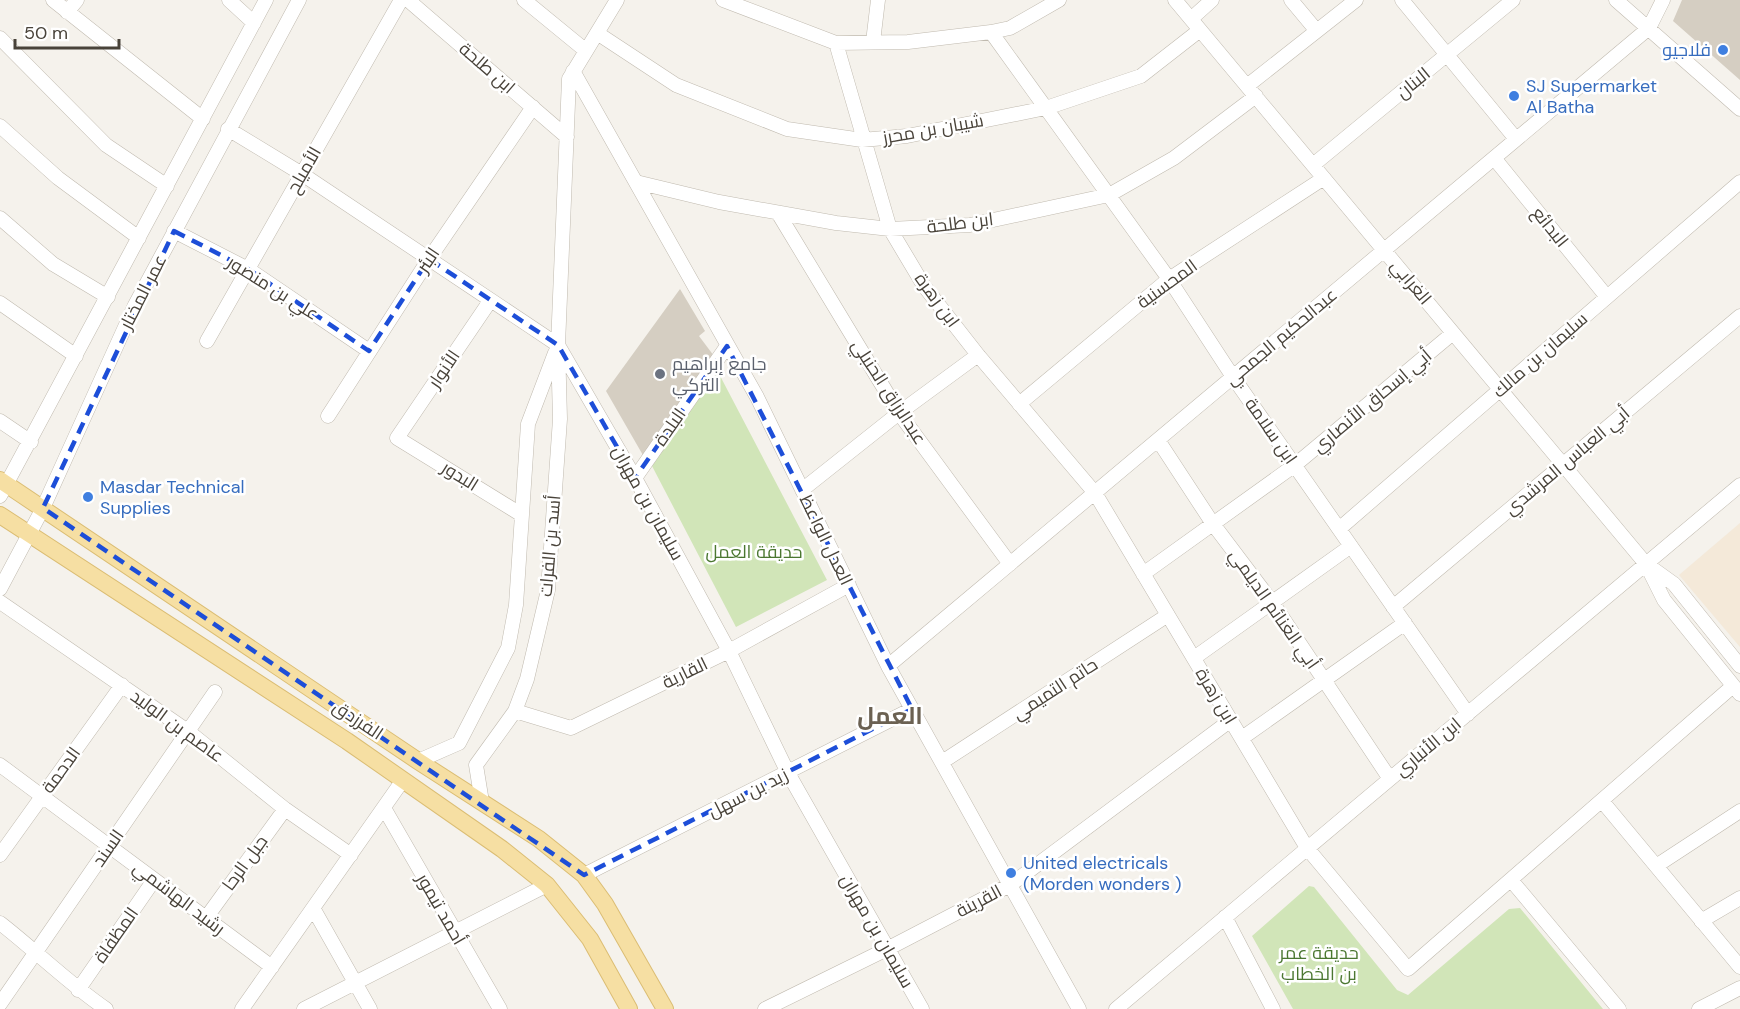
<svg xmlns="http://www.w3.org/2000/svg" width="1740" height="1009" font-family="'DM Sans',Cairo,sans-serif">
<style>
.commercial{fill:#f4e9d9}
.green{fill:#d1e5b8}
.building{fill:#d5cec2}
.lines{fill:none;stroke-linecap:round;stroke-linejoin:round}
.minor-casing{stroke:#c0baaf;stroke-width:15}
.major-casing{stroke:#dbbd73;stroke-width:18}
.minor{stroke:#fff;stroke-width:14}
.major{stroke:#f6dfa3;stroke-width:16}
.marked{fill:none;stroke:#1d4ed8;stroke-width:4.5;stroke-dasharray:12 8;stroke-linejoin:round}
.shop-dot{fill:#3f7fe0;stroke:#fff;stroke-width:2}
.worship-dot{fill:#6b7280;stroke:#fff;stroke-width:2}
.labels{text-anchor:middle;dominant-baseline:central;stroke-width:5;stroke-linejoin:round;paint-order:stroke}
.shop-label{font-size:18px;fill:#366cbe;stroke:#fff;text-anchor:start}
.street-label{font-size:18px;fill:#49433a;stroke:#fff}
.worship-label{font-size:18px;fill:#5b616d;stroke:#fff;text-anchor:start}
.park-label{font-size:18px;fill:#4b7731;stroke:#fff}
.district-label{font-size:24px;font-weight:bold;fill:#6b6152;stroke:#fff}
</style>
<rect width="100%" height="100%" fill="#f5f2ec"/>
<path class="commercial" d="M1740,523V647L1679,575Z"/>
<path class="green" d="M717,370L827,580L736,627L652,466Z
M1309,886L1314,887L1397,990L1408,995L1509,909L1520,908L1603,1009H1293L1252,936Z"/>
<path class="building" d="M1682,0H1740V80L1673,21Z
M680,289L705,331L699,336L714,356L644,457L606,391Z"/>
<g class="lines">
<defs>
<path id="minor" d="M53,0L203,119
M229,0L254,23
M408,0L567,137
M524,0L585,50
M723,0L836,43L908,42L991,32L1010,28L1059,0
M1175,0L1646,564L1664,600L1740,694
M1291,0L1316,30
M1402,0L1516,139
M1616,0L1740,109
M67,12L77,0
M1191,19L1212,0
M991,32L1169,279L1233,377L1468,714
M597,33L676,85L787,129L862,140L907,136L1046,108L1141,76L1200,30
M0,38L106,145L167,186
M873,42L878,0
M836,43L890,229L924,286L978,355L1095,493L1307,848L1408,969L1733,686
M573,71L757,397L888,666L1079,1009
M1247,86L1356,0
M0,126L58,178L139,238
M228,129L302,174L558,345L635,478L729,651L788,773L922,1009
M1494,158L1607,297
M1313,165L1513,0
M636,182L719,202L836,223L890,229L970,225L1109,195L1174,158L1256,96
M778,213L899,413L1010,564
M0,218L53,264L108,297
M174,231L248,269L369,351
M490,301L397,438L522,515
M0,303L76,356
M207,341L401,0
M1019,404L1169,279L1324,178
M328,416L429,259L533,107
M0,421L31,442
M1158,440L1213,524L1272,602L1390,779
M635,478L727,346
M802,490L899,413L978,355
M0,496L266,0
M1339,529L1740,182
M1649,566L1674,584L1740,666
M1143,574L1295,465L1453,333
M0,589L43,508L135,305L299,0
M0,602L189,732L285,809L351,855
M1393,607L1740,316
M1194,658L1351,546
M888,666L1649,28L1663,0
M515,711L571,728L729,651L849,585
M1242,738L1405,623
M418,761L459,743L508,648L516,605L528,424L555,353
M942,762L1168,615
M0,765L272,967
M1602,801L1740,967
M482,802L476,765L515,711L527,679L548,590L560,419L558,345L569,79L617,0
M384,808L500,1009
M0,855L122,685
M1656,866L1740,811
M584,875L912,709
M1511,880L1619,1009
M313,908L370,1009
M1225,917L1273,1009
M206,918L285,809
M1701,921L1740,898
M0,923C36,951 68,983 106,1009
M78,990L154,880
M0,1004L215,692
M242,1009L403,780
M304,1009L547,885
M765,1009L887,949L1010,885L1231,720
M1116,1009L1740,485
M1699,1009L1740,988"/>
<path id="major" d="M0,480L418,761L539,839L584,875L605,904L665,1009
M0,515L347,741L502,849L547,885L590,939L629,1009"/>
</defs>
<use href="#minor" class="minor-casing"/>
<use href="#major" class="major-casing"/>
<use href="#minor" class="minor"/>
<use href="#major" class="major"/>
</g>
<path class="marked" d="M174,231L248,269L369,351L429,259L558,345L635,478L727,346L912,709L584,875L43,508Z"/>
<g class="shop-dot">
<circle cx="1723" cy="50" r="6"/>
<circle cx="1514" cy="96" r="6"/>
<circle cx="88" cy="497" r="6"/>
<circle cx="1011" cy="873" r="6"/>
</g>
<circle class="worship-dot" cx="660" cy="374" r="6"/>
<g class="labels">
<g class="shop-label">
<text x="1711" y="50" text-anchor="end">فلاجيو</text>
<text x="1526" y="86">SJ Supermarket<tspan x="1526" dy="21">Al Batha</tspan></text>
<text x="100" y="487">Masdar Technical<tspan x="100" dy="21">Supplies</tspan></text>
<text x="1023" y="863">United electricals<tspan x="1023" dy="21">(Morden wonders )</tspan></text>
</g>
<g class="street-label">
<text transform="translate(487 68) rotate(41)">ابن طلحة</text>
<text transform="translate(1413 83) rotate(-39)">البنان</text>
<text transform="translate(933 129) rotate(-10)">شيبان بن محرز</text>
<text transform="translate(304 170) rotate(-60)">الأميلح</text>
<text transform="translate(960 223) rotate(-7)">ابن طلحة</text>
<text transform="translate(1550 227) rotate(51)">البدائع</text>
<text transform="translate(428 260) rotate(-56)">البئر</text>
<text transform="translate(1411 282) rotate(50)">الغرابي</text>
<text transform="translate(1167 284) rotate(-36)">المحسنية</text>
<text transform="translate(273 288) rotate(32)">علي بن منصور</text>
<text transform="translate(143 292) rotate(-63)">عمر المختار</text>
<text transform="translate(937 300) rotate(54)">ابن زهرة</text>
<text transform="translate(1281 337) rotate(-40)">عبدالحكيم الجمحي</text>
<text transform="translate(1540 355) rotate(-41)">سليمان بن مالك</text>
<text transform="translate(444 369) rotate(-56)">الأنوار</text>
<text transform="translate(889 392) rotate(57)">عبدالرزاق الحنبلي</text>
<text transform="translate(1372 401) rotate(-40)">أبي إسحاق الأنصاري</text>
<text transform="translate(670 427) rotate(-55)">البلدة</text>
<text transform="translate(1271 431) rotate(55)">ابن سلامة</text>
<text transform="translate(1567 461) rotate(-40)">أبي العباس المرشدي</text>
<text transform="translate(460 476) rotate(32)">البدور</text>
<text transform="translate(648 503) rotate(61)">سليمان بن مهران</text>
<text transform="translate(826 540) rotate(64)">العدل الواعظ</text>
<text transform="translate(550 546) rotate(-85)">أسد بن الفرات</text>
<text transform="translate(1274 609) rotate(55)">أبي الغنائم الديلمي</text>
<text transform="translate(685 673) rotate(-26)">القارية</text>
<text transform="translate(1055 689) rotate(-33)">حاتم التميمي</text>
<text transform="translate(1216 696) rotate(59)">ابن زهرة</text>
<text transform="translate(358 720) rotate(34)">الفرزدق</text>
<text transform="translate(177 726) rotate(36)">عاصم بن الوليد</text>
<text transform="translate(1428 747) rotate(-40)">ابن الأنباري</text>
<text transform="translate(61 770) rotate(-54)">الدحمة</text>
<text transform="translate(748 793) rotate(-27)">زيد بن سهل</text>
<text transform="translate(108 848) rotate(-55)">السند</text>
<text transform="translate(245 863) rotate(-54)">جبل الرحا</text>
<text transform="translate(179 898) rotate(37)">رشيد الهاشمي</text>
<text transform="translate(979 901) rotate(-28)">القرينة</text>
<text transform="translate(441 909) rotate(60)">أحمد تيمور</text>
<text transform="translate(877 931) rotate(60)">سليمان بن مهران</text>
<text transform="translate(116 935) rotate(-55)">المظفاة</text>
</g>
<g class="worship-label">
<text x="672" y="364">جامع إبراهيم<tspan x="672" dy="21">التركي</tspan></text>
</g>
<g class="park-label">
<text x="754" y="552">حديقة العمل</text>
<text x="1319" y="953">حديقة عمر<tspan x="1319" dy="21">بن الخطاب</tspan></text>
</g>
<g class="district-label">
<text x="890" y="715">العمل</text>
</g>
</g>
<path d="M15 39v9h104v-9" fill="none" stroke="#49433a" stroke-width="3"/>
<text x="24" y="39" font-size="18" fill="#49433a" stroke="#ffffff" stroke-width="4.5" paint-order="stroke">50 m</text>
</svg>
